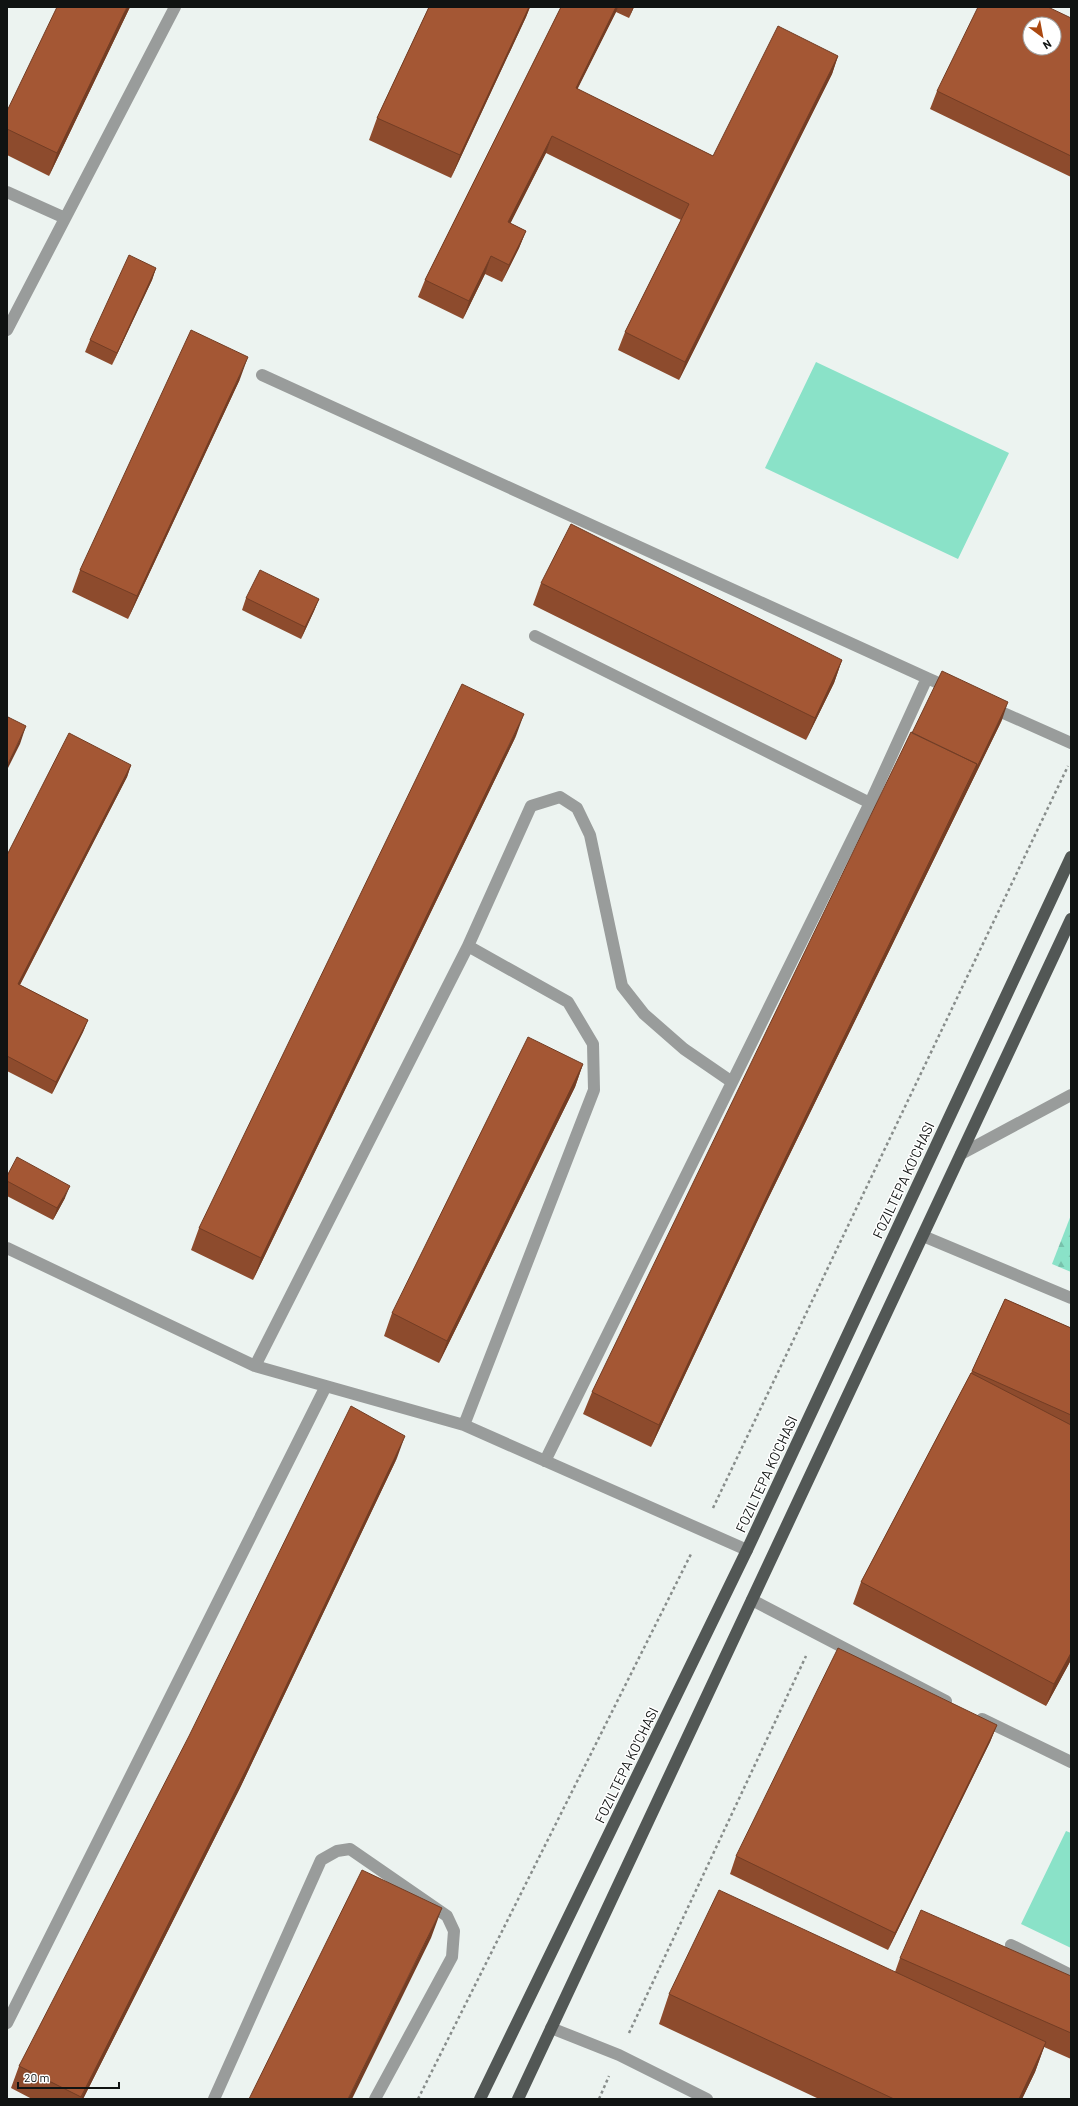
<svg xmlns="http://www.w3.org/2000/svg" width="1078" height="2106" font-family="Barlow,sans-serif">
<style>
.green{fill:#8ae2c8}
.forest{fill:url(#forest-firs)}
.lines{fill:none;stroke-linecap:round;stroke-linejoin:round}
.path{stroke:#888d8b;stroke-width:2.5;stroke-dasharray:3 3;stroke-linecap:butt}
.minor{stroke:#999c9b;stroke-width:12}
.major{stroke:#525755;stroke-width:12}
.wall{fill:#8d4b2d}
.shaded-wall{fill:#733d24}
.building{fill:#a45734;stroke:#733d24;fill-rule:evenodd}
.labels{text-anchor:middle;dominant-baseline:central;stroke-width:3;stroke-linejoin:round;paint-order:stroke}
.street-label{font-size:14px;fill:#101312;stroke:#fff}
</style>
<defs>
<pattern id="forest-firs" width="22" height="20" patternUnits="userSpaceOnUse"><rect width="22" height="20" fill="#8ae2c8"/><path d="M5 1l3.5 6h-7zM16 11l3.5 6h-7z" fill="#76c1ab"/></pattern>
</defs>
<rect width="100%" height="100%" fill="#ecf3f0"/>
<path class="green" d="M816,362L1009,453L958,559L765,468Z
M1066,1831L1071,1833V1948L1021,1924Z"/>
<path class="forest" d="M1071,1215V1272L1052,1264Z"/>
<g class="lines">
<path class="path" d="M713,1508L1068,766
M629,2033L806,1656
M418,2099L692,1552
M599,2099L609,2076"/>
<path class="minor" d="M7,192L65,218
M7,330L175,7
M262,375L927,678
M535,636L870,803
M990,707L1071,743
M961,1154L1071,1095
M923,1236L1071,1298
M7,1248L255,1366L464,1425L747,1550
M255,1366L468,946L531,806L560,797L577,808L590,835L622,986L644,1014L684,1049L732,1082
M464,1425L594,1090L593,1044L568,1002L468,946
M545,1461L870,803L927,678L952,689
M752,1600L946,1701
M982,1719L1071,1762
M1011,1945L1071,1975
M7,2023L326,1386
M551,2028L619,2055L707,2099
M214,2099L321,1860L337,1851L350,1849L447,1916L454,1931L452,1957L375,2099"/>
<path class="major" d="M480,2099L747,1550L1071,857
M518,2099L1071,919"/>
</g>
<path class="wall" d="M130,7L49,176L7,155V111Z
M429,7H530L526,17L451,178L369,140L377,118Z
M561,7H634L629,18L616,12L577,89L713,156L838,56L832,74L679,380L618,350L625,332L681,220L546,153L510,223L526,231L519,248L502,282L485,274L463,319L418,297L425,280Z
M1071,18V177L930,109L937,91Z
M156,268L152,280L112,365L85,352L90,340Z
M240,379L128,619L72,592L80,570Z
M541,583L842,660L834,683L806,740L533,605Z
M246,598L319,599L314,611L301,639L242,610Z
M1002,720L764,1207L651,1447L583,1414L592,1392Z
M516,736L253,1280L191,1250L199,1228Z
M131,765L127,777L20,985L88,1020L83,1032L52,1094L7,1071V855Z
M583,1064L575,1087L439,1363L384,1336L392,1313Z
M7,1176L65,1198L53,1220L7,1196Z
M1005,1299L1071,1328V1660L1046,1706L853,1604L861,1582L971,1373Z
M397,1458L240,1788L83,2099H32L11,2088L19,2066Z
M997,1725L990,1742L888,1950L730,1874L736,1856Z
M900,1958L1071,1976V2059L1044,2047L1035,2072L1022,2099H819L659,2024L669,1994L895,1972Z"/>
<path class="shaded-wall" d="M127,7H130L49,176L57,153Z
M529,7H530L526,17L451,178L460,155Z
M616,7H618L616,12L569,106L576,88Z
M633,7H634L629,18Z
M838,56L832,74L679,380L685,362Z
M552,136L546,153L502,240L508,222Z
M526,231L519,248L502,282L509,265Z
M491,256L485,274L463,319L469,301Z
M156,268L152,280L112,365L117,353Z
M248,357L240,379L128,619L137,596Z
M319,599L314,611L301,639L305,627Z
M842,660L834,683L806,740L815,718Z
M1008,702L1002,720L764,1207L651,1447L659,1425L772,1185Z
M524,714L516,736L253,1280L261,1258Z
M26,726L20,744L7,770V766Z
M131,765L127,777L14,996L18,984Z
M88,1020L83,1032L52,1094L56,1082Z
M583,1064L575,1087L439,1363L447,1341Z
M70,1186L65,1198L53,1220L57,1208Z
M405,1436L397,1458L240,1788L83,2099H81Z
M1071,1653V1660L1046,1706L1054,1684Z
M997,1725L990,1742L888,1950L895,1933Z
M442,1908L431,1938L352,2099H348Z
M1046,2042L1035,2072L1022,2099H1019Z"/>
<path class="building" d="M57,7H127L57,153L7,129V111Z
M429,7H529L460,155L377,118Z
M561,7H616L576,88L713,156L778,26L838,56L685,362L625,332L689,204L552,136L508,222L526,231L509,265L491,256L469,301L425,280Z
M978,7H1048L1071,18V156L937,91ZM1030,24H1054V48H1030Z
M129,255L156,268L117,353L90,340Z
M191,330L248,357L137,596L80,570Z
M571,524L842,660L815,718L541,583Z
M260,570L319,599L305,627L246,598Z
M942,671L1008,702L976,769L977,764L912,733Z
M462,684L524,714L261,1258L199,1228Z
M8,717L26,726L7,766V720Z
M911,732L977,764L772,1185L659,1425L592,1392Z
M69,733L131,765L18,984L88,1020L56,1082L7,1056V855Z
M528,1037L583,1064L447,1341L392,1313Z
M17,1157L70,1186L57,1208L7,1181V1176Z
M1005,1299L1071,1328V1415L972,1371Z
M971,1373L1071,1425V1653L1054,1684L861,1582Z
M351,1406L405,1436L248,1766L81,2097L19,2066L189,1736Z
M838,1648L997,1725L895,1933L736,1856Z
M362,1870L442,1908L348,2099H249Z
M719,1890L1046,2042L1019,2099H894L669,1994Z
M921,1910L1071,1976V2033L900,1958Z"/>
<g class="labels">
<g class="street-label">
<text transform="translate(903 1180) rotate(-65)">FOZILTEPA KO'CHASI</text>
<text transform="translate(766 1474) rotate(-65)">FOZILTEPA KO'CHASI</text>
<text transform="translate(626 1765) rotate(-64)">FOZILTEPA KO'CHASI</text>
</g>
</g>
<rect width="1078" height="2106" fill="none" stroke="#101312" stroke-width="16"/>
<g transform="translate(1042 36) rotate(148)"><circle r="19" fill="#ffffff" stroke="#9fa1a0"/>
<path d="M0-3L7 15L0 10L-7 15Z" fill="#ab4811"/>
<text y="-6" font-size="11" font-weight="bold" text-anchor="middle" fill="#101312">N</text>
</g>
<path d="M18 2082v6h101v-6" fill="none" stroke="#101312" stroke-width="2"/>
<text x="24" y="2082" font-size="12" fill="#101312" stroke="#ffffff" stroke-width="3" paint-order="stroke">20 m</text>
</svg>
